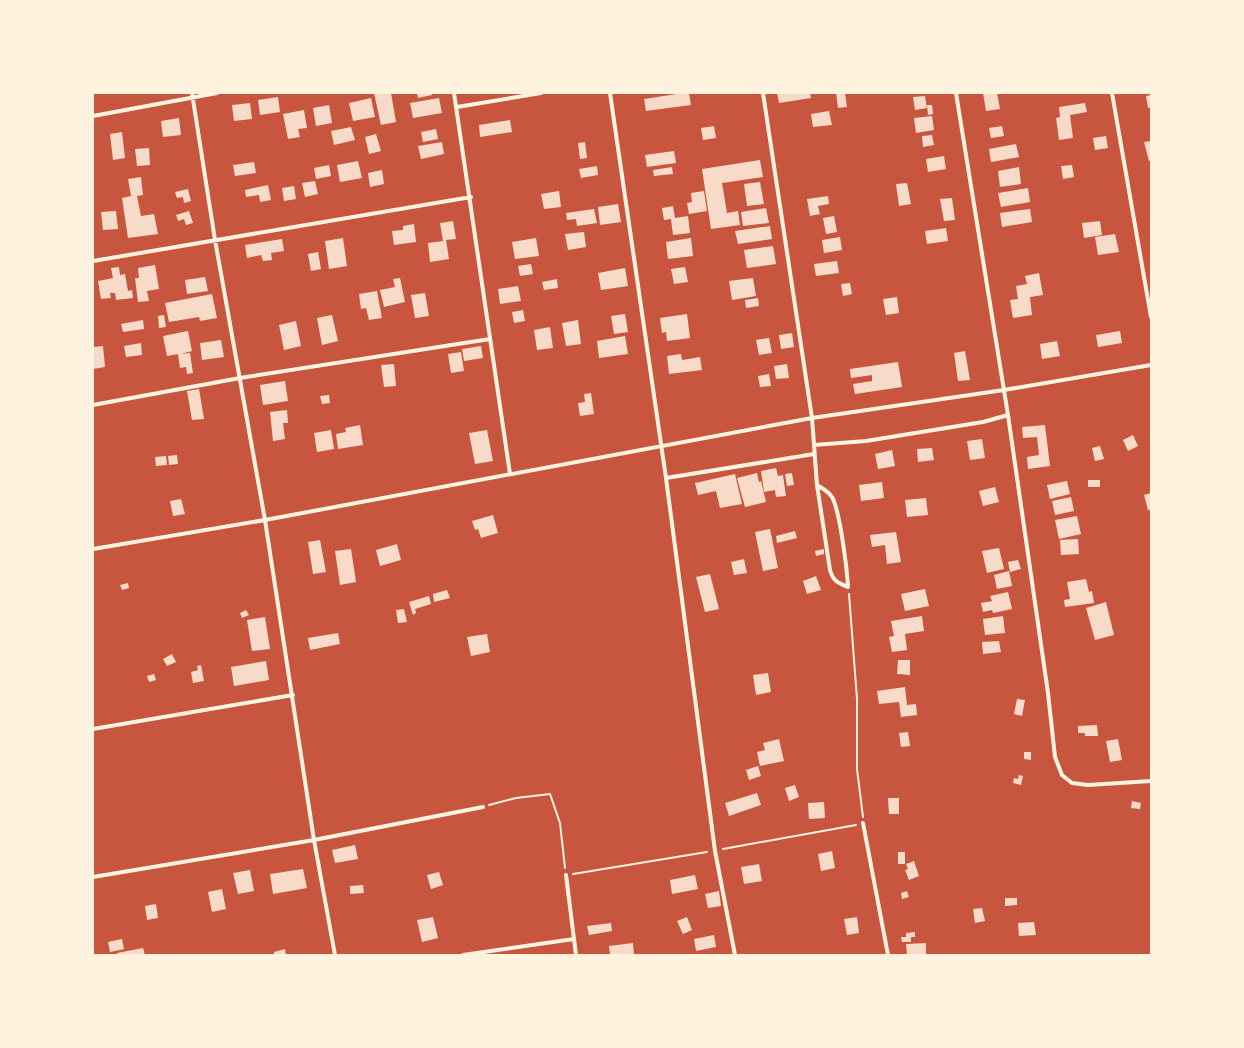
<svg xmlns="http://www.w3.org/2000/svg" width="1244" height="1048" font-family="Signika,sans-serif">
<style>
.building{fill:#f7dbc8}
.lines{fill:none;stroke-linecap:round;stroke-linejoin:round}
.path{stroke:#fff3e0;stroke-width:2}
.minor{stroke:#fff3e0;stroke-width:4}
</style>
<rect width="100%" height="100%" fill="#c8553d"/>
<path class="building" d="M374,93H391L396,122L381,125Z
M417,93H432V95L418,98Z
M683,93H689L691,105L646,111L644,99Z
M777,93H810L811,98L779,103Z
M836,93H845L847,107L838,108Z
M983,93H997L1000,109L986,111Z
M1151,95V107L1148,108L1146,96Z
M925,96L927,108L915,110L913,97Z
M278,97L280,112L260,115L258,100Z
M371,98L375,117L353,121L349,103Z
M439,98L442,113L413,118L410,103Z
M250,103L252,119L234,121L232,105Z
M1085,103L1087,112L1070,115L1073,138L1059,140L1056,118L1060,117L1059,107Z
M329,105L332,123L316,126L313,108Z
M927,105H932L933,114L928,115Z
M304,110L307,128L298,129L300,137L288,139L283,114Z
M829,111L832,125L813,127L811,114Z
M932,116L934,130L916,133L914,118Z
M179,118L181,135L163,137L161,121Z
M510,120L512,132L480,137L479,125Z
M714,126L716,138L703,140L701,128Z
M1002,126L1004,136L991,138L989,128Z
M351,127L355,140L334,145L331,131Z
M436,129L438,139L423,142L421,132Z
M122,132L125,158L113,160L110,134Z
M376,134L381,151L369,154L365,137Z
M932,135L934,145L923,147L922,136Z
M1106,136L1108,148L1095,150L1093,138Z
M1151,141V160L1149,161L1144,142Z
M442,142L444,154L421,159L418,146Z
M585,142L587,158L580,159L578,143Z
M1016,144L1019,157L991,162L989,149Z
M149,148L150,165L137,166L135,149Z
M674,151L676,163L647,167L645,155Z
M944,156L946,169L928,172L926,159Z
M760,160L763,177L722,183L727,213L738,211L740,225L711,229L702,169Z
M358,161L362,178L340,182L337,165Z
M254,162L256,173L235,176L233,165Z
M329,165L331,176L316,179L314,168Z
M1072,165L1074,177L1063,179L1061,166Z
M597,166L598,175L581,178L579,169Z
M672,167L673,174L654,176L653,170Z
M1019,167L1021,184L1000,187L998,171Z
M382,170L384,184L370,187L368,173Z
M141,177L143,195L137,196L141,216L154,214L158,234L128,238L122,198L131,196L128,179Z
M315,181L318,194L305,197L302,183Z
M760,182L764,204L747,206L744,184Z
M907,183L911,204L899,206L896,184Z
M268,185L271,200L260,202L259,195L246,197L245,190Z
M294,186L296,199L284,201L282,188Z
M1028,188L1030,202L1001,207L998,193Z
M188,189L191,201L184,203L183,197L177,198L175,192Z
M559,191L561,207L544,209L541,194Z
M704,191L707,211L689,214L687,203L692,202L691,193Z
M828,196L829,204L818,206L820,214L810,216L807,199Z
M952,198L955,220L944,221L940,199Z
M618,204L621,222L600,225L598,207Z
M673,206L675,218L688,216L690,233L673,235L671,219L664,220L662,208Z
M766,208L769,223L743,226L741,212Z
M594,209L597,223L577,226L576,219L567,220L566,213Z
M1030,209L1032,222L1002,227L1000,213Z
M116,211L118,229L103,230L101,212Z
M189,211L193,223L186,225L184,219L178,221L176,215Z
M834,216L837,232L826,234L823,218Z
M453,221L456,239L446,240L449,259L430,262L428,243L443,241L440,223Z
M1100,221L1102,235L1084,238L1082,223Z
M414,224L416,242L394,245L392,231L403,230V226Z
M770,226L772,239L738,244L735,231Z
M946,228L948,241L927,244L925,231Z
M584,232L586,247L568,250L565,234Z
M1115,234L1119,252L1098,255L1095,237Z
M840,237L842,250L824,253L822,240Z
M343,238L347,266L329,269L325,241Z
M536,238L539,256L515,259L512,242Z
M691,238L693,256L668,259L666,242Z
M282,239L284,251L271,253L272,260L263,261L261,255L247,258L245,245Z
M773,246L776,264L747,268L744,250Z
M318,252L321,269L311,271L308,254Z
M837,261L839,273L816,276L814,264Z
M531,264L533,274L520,276L518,266Z
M155,265L159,289L147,291L149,301L138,302L135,278H139L138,268Z
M119,267L120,275L125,274L128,291L132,290L133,298L116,300L115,293H110L111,298L101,299L98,281L113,278L111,268Z
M685,267L688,282L674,284L671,269Z
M625,268L628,286L601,290L598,273Z
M1039,273L1043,295L1030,297L1032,315L1013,318L1010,300L1018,299L1016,286L1027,284L1025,276Z
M205,277L208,291L187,294L185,280Z
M400,278L405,302L384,307L380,290L395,287L393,279Z
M753,278L756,296L732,300L729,281Z
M557,279L558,288L544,290L542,282Z
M850,283L852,294L843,296L841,284Z
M518,286L521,301L500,304L498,289Z
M377,291L382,318L369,320L366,308L361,309L359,294Z
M425,293L429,316L415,318L411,295Z
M212,294L217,318L200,321L199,317L169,322L165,303Z
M897,297L899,313L886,315L883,299Z
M758,298L759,306L746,308L745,300Z
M523,310L525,321L514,323L512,312Z
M625,314L628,332L614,334L611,316Z
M687,314L690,338L667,341L666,332L662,333L660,318Z
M164,315L166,327L159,328L158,316Z
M332,315L338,341L322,345L317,318Z
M143,320L144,329L123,332L121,324Z
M578,320L581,344L566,346L562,323Z
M296,321L301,346L284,350L279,325Z
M550,327L553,348L537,350L534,330Z
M188,331L192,351L181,354L190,353L193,373L187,374L186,367L180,368L178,354L167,356L163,336Z
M1120,331L1122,343L1098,347L1096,335Z
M792,333L794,347L781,349L779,335Z
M625,336L628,354L599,358L597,341Z
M769,338L772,353L759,355L756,340Z
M221,340L224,357L202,360L200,343Z
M1057,341L1060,356L1042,359L1040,344Z
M141,343L142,355L126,357L124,346Z
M103,346L105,367L93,369V347Z
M481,346L483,358L464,361L462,349Z
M965,351L970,380L958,381L954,353Z
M461,352L464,371L451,373L448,354Z
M681,354L682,360L700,357L702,370L669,374L667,356Z
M898,362L902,387L855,394L853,384L872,381V375L851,378L850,369Z
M394,364L396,386L384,387L381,365Z
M787,364L789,378L776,379L774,366Z
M769,374L771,386L760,387L758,376Z
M285,381L288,401L263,405L260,385Z
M199,389L204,419L192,420L187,391Z
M591,393L594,414L580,416L578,403L585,402L584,394Z
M329,395L330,403L322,404L320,396Z
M287,410L288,423H283L285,439L273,441L270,412Z
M360,425L363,445L338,449L336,434L346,432L345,428Z
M1045,425L1050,466L1028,469L1027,457L1039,455L1037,437L1023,438L1022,427Z
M331,430L334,449L317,452L314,433Z
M487,430L493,461L475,464L469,433Z
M1133,435L1138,446L1128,451L1123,440Z
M982,439L985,458L970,460L967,441Z
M1100,446L1104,459L1095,461L1092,448Z
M932,448L934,460L918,462L917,449Z
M892,450L895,466L878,469L875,454Z
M177,455L178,464L169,465L168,456Z
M166,456L167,465L156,466L155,457Z
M776,468L778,476L783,475L786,496L776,497L775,490L764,492L761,471Z
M757,473L759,482L761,481L766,502L745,507L737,478Z
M792,473L794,485L787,486L785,474Z
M735,474L742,504L720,508L716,491L698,495L695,483Z
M1088,480H1100V487H1088Z
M1067,481L1070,494L1050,499L1047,485Z
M882,482L884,498L861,501L859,485Z
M995,487L999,502L983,506L979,491Z
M1151,493V510H1148L1144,495Z
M1071,497L1074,511L1055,515L1052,501Z
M926,498L928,515L907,517L905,500Z
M181,499L185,514L173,516L170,501Z
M493,515L498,533L481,538L478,529L475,530L472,521Z
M1077,516L1081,534L1059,539L1055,520Z
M770,529L778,568L763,571L755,532Z
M795,531L797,538L777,543L776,536Z
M896,532L901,562L887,564L885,545L872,547L870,535Z
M1078,539L1079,554L1061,555L1060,540Z
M320,540L326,572L313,574L308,542Z
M397,544L401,560L380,566L376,550Z
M999,548L1004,569L987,573L982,551Z
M351,549L356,582L340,585L335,551Z
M824,549V554L816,556L815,551Z
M744,559L747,573L734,575L731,562Z
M1018,560L1021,569L1010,572L1008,562Z
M1009,571L1012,586L997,589L994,575Z
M710,574L719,609L705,612L696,577Z
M816,576L821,590L807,594L803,581Z
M1086,579L1089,592L1092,591L1094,603L1065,607L1064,600L1070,599L1067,582Z
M128,583L129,588L122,590L120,585Z
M925,589L929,606L905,611L901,594Z
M447,590L450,598L434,602L433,594Z
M1008,592L1012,609L993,613L992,610L983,612L981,603L992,601L990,596Z
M429,596L431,604L415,609L416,613L413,615L409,602Z
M1106,602L1114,635L1095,640L1086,608Z
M404,609L407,622L398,623L396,610Z
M246,610L249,615L242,618L240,613Z
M922,616L924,631L905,634L907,650L892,652L889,637L894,636L891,621Z
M1003,616L1005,633L985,635L983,619Z
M265,617L270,649L252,651L247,620Z
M338,633L340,644L310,650L308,638Z
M487,634L490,652L471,656L467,637Z
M999,641L1001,652L983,654L982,642Z
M172,654L176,662L167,666L163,659Z
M898,660H910V675L897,674Z
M266,661L269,680L234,686L231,667Z
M201,665L204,681L193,683L191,672L198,670L197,666Z
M768,673L771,692L756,695L753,675Z
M154,674L156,680L149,682L147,676Z
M905,687L907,705L916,704L917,715L901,717L899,702L879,704L877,691Z
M1017,699L1025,700L1022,716L1014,714Z
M1097,725L1098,736H1085V733H1078V726Z
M908,732L910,746L901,747L899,733Z
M779,739L784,761L760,766L757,752L765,750L763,743Z
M1118,739L1122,760L1110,762L1106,741Z
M1024,752H1031V760L1024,759Z
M758,766L761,776L749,780L746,770Z
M1019,775L1023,776L1021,785L1013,783L1014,778L1018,779Z
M795,785L799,797L789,801L785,788Z
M757,793L761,805L729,816L725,803Z
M888,798H899V814H889Z
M1132,801L1141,803L1140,809L1131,808Z
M824,802L825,818L809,819L808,803Z
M355,845L358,859L335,863L332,850Z
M832,851L835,868L821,871L818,854Z
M898,852H905V864H898Z
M914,861L919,876L909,880L905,870L908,869L906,864Z
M759,864L762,881L744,884L741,867Z
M303,869L307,888L273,894L270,874Z
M250,870L254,891L238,894L233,873Z
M439,872L443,885L431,889L427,875Z
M695,875L698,889L672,894L670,880Z
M363,885L364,893L350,894V886Z
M222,889L226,909L212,912L208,892Z
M719,891L721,906L708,908L705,894Z
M907,891L909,897L902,899L901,893Z
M1005,898H1017V905L1005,906Z
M156,904L158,918L147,920L145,906Z
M982,908L985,921L975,923L973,909Z
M433,917L438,938L422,942L417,920Z
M687,917L692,930L683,934L677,921Z
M857,917L859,933L847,935L844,919Z
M1034,922L1036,935L1019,936L1018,923Z
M611,923L612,931L589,935L587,926Z
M915,932V937H911V942H902L901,937H906V933Z
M714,935L716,947L696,951L694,939Z
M122,939L124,949L110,952L108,942Z
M633,943L634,955H610L609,946Z
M926,943V955H907L906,944Z
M143,948L145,955H117V953Z
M285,949L286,955H274V952Z"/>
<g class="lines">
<path class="path" d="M849,594L857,699V769L863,817
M489,805L516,798L550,794L560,823L565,868
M723,849L856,825
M573,874L707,852"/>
<path class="minor" d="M192,93L215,240L265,520L314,840L335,955
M454,93L510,474
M610,93L666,478L715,851L735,955
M763,93L812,418L817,485L830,570C833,581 838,583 848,587C847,569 840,511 832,497C828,491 823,489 817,485
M956,93L1008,415L1048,693L1055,757L1062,775L1072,783L1088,785L1151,781
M1112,93L1151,317
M457,107L541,93
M93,116L217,93
M93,261L471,197
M93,405L240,378L490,339
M814,445L866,441L983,422L1008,415
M666,478L814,454
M93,549L265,520L812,418L1004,390L1151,365
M93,729L293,695
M863,823L888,955
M566,875L576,955
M93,877L314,840L483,807
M463,955L574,939"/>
</g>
<rect width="1244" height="1048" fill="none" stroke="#fff3e0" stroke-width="188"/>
</svg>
